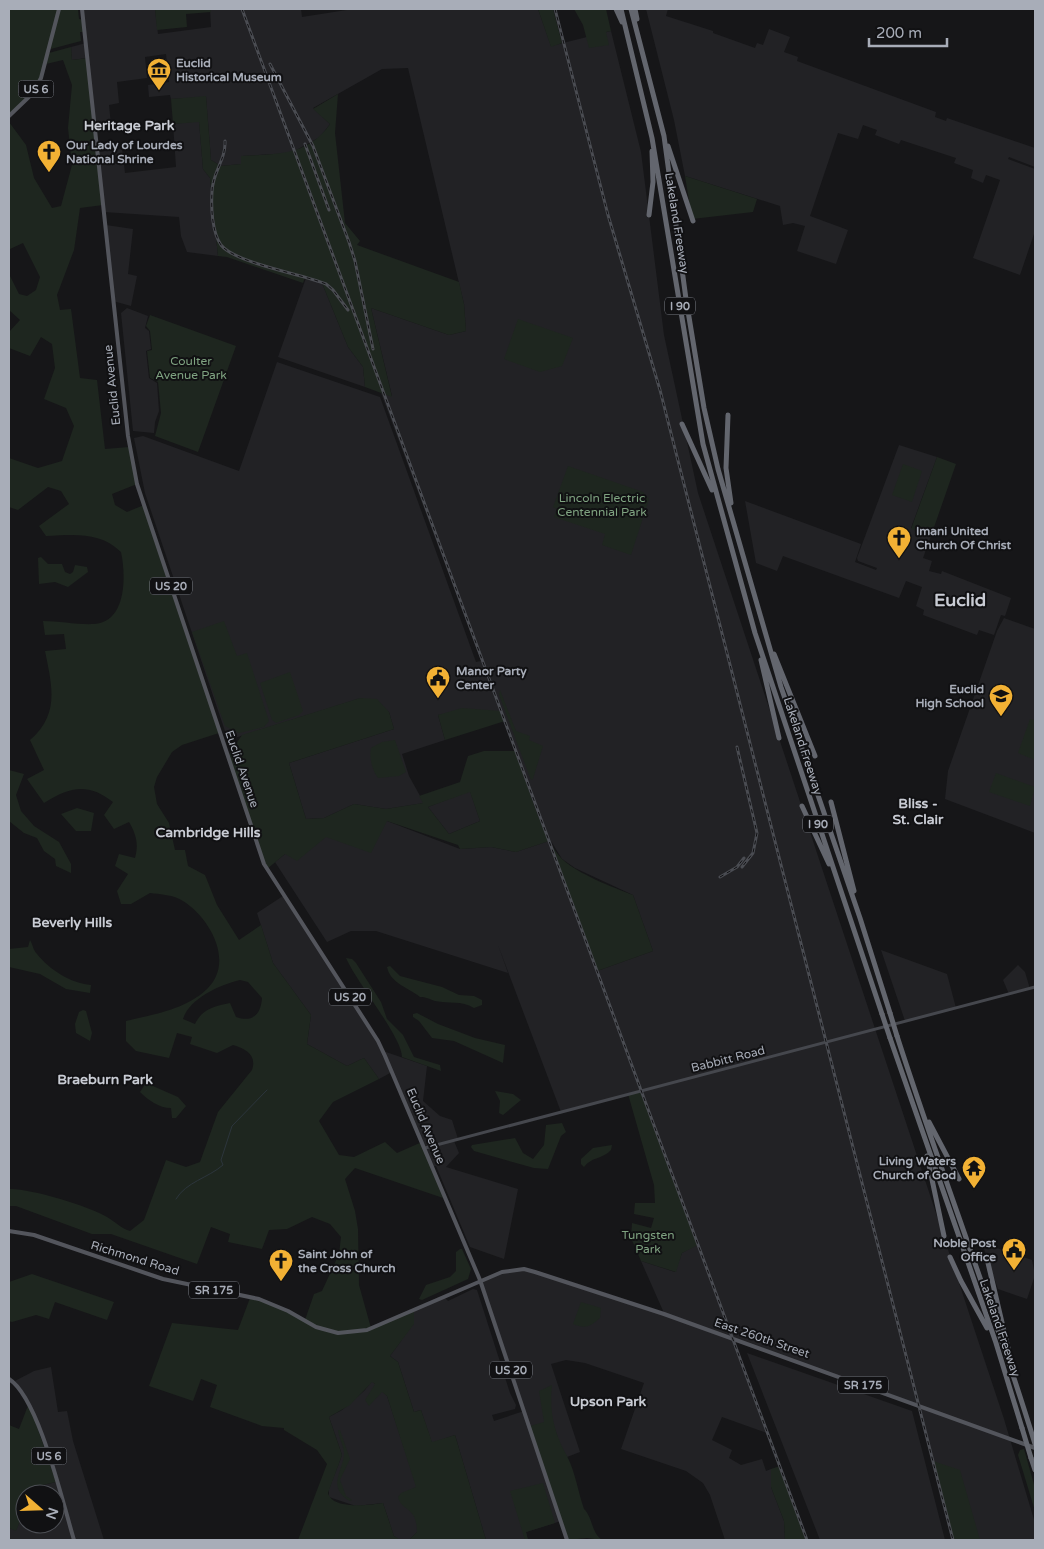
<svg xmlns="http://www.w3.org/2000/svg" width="1044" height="1549" font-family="'Varela Round',sans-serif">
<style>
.built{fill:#222225;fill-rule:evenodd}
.green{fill:#1e261f;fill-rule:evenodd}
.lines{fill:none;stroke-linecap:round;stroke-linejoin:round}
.stream{stroke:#2c353c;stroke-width:1}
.secondary{stroke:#45474d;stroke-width:3}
.primary{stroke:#53555c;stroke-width:4}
.highway{stroke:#63666e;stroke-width:5}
.rail-casing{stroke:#4a4c52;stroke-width:3}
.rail{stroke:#111113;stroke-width:1;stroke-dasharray:4;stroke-linecap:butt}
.highway-bridge{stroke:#63666e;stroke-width:5}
.labels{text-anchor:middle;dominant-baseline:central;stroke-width:4;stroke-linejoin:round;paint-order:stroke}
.shield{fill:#111113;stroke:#7b7e86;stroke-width:1}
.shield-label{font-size:11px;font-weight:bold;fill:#a8adb8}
.poi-label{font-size:12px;font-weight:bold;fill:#a8adb8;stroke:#111113;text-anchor:start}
.street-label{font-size:12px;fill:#a8adb8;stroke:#111113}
.park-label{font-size:12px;fill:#7fa381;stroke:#111113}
.neighbourhood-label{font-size:14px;font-weight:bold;fill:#c9ccd4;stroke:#111113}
.district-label{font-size:18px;font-weight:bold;fill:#c9ccd4;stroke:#111113}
</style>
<rect width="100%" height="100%" fill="#161618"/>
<path class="built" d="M82,9H155L158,34L211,27L210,9H301L302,17L353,9H538L551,46L611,31L641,152L664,335L698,493L1004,1419L1035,1523V1540H954L920,1406L733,1339L767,1433L722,1417L712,1440L732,1450L729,1458L741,1465L762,1459L766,1471L771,1469V1487L784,1521L785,1540H725L710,1495L703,1483L686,1471L621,1449L644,1383L585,1363L566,1360L551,1364L580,1452L567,1457L561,1448L552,1420L561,1521L526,1532L528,1540H486L455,1435L432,1443L421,1410L414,1412L398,1362L390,1356L401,1341L414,1309L444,1297L448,1301L473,1289L477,1290L510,1393L516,1405L515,1409L492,1415L494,1421L524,1411L480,1280L502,1272L524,1269L664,1313L641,1261L675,1272L682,1253L697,1244L641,1090L561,1112L498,945L508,973L376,931H351L327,942L275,862L315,830L387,821L460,849L491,847L516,852L549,841L501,711L438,715L445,740L402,754L409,776L424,803L386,809L354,804L324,818L306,819L289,763L394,729L389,712L361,698L228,740L145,493L134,438L143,436L239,471L277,362L380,397L476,662L481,661L381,393L392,396L371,308L449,335L466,331L464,304L408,68L382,69L313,108L330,124L320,137L291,153L242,156V164L221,166L211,160L206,97L171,99L170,95L149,97L148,85L169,82L166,54L145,57L147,78L117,82L119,103L109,105L111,125L95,127L87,58L72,60L71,47L86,43ZM551,841L562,859L575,868L633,895L653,951L597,971Z
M646,9H668L666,16L713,31V33L755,48L757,43L763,45L769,29L790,37L784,52L798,57L797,61L936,112L935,117L946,121L947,118L1035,148V167L1009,157L1008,159L1035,169V231L1020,275L973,258L1000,180L986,175L983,183L971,178L973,170L954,163L956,158L901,140L899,144L875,135L877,130L863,125L858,139L838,133L810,216L848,230L836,264L797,251L805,226L793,223L783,225L780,206L685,176L674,120Z
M199,121L203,169L210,178L218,256L187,252L181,236L179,217L104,212L98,152L122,149L125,173L176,167L173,124Z
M106,225L133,229L128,274L137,276L131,306L113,301Z
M306,278L322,283L348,347L363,367L365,387L278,357Z
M127,308L148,316L145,328L149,331L151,349L146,351L149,378L157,383L159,411L155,422L154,433L133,431L121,313Z
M899,445L937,457L911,528L931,536L923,558L932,561L929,571L941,574L942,571L1011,598L1005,616L1001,615L994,635L979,630L977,635L923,615L924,610L916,606L922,587L906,581L899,598L783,556L777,571L756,563L745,501L861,544L855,562L876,570L877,568L858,561L857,558Z
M1004,618L1035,629V833L945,799L948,771L997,631Z
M470,791L480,821L449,834L428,807Z
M283,896L383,1051L427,1066L423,1101L440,1116L452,1120L458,1139L454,1141L459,1153L446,1167L518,1189L504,1259L470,1247L436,1166L432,1167L392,1072L379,1079L364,1058L347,1066L307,1044L311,1015L273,963L257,913Z
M881,950L947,974L956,1008L905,1021Z
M1018,965L1025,972L1030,989L1009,994L1003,980Z
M982,1243L1032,1260L1035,1275L1027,1299L998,1289Z
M747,1353L912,1411L945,1540H820Z
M51,1367L58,1412L67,1411L73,1441L104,1540H9V1528L16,1530L25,1509V1524H55V1494H31L34,1487L56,1482L33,1413L13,1382L34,1371Z
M372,1381L387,1396L417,1487V1532L409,1540H399L394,1536L383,1503L356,1506L329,1497V1489L342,1455L329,1417L342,1410L364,1391Z"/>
<path class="green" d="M9,9H78L79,19L84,20L85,32H80L81,41L47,50L49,53L71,47L72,60L88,58L103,205L80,208L74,250L57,295L60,310L71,309L80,378L97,380L105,449L129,447L137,484L112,494L115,505L127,512L144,505L219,733L182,745L172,752L157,777L154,787L157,804L169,823L175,850H185L188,866L205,875L217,905L239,940L261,925L273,963L311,1015L307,1044L347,1066L364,1058L379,1079L333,1102L319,1121L339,1155L354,1157L385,1142L397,1153L422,1142L446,1199L355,1168L345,1179L355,1211L358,1229L359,1285L371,1328L414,1309V1324L390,1356L398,1362L414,1412L421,1410L432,1442L455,1435L486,1540H409L417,1532C417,1506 402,1512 398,1497L401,1493L416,1487L387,1396L382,1392L369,1406L365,1400L375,1384L372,1382L350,1405L329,1417L342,1455L328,1493C332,1510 371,1505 383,1503L394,1536L401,1540H298L327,1464L317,1450L284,1430V1428L262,1426L210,1407L217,1385L201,1379L193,1401L149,1386L172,1323L238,1330L250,1298L259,1299L305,1320L314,1294L322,1291L339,1254L341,1237L330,1224L312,1217L287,1229L269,1230L262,1249L228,1242L230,1234L211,1227L197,1264L111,1234H92L16,1206H9V1189C29,1188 89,1206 107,1217C116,1222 120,1228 130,1231L144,1220L166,1160L186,1167L200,1162L218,1112L252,1070C257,1055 246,1049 233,1045L217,1053L190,1044L192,1037L177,1033L169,1058L136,1051L126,1041V1021C154,1014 185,1010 207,989C235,962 210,918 183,901C174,895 160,894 150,893L131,904H121L117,891L128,874L115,866L119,854L135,858C139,844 136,834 129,822L114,829L104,815L113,802C88,782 69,787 44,803L27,779L44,770L30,740C60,714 52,686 45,651L66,649L64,634L45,635L43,621C59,621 79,625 94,624C127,622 126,575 121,552C99,531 74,535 46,536L39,526L69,504L61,491L48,487L18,510L9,507V458L38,468L62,461L74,426L66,408L44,399L55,368L52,344L41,337L30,356L9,348V332L20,320L9,310V274L19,294L27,296L36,290L40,277L23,243L10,249L9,247V122L26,145L34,178L52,208L61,206L72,165L68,128L72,85L63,60L46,64L35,90L9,116ZM240,980L248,982L262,998C261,1014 253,1023 236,1017L230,1003C215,1006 202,1009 195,1024L183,1019C189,999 219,985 240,980Z
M155,9H210L211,12L186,14L187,27L157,30Z
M538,9H553L562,43L551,47Z
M574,9H606L611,31L606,32L609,45L589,48L583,25Z
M338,94L335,133L345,223L360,241L357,245L459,282L464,304L466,331L449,335L371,308L392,397L365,387L363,367L348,347L322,283L305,277L303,283L227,257L218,256L210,178L203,169L199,122L173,124L171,99L206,96L211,160L221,166L241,164V156C276,154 308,156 330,124L313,109Z
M685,176L757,199L753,212L692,219Z
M150,315L236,346L198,452L155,436L161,413L158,382L150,378L147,351L152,350L150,331L146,326Z
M518,319L573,338L562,366L540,372L504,359Z
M937,457L956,464L931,536L911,529Z
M903,464L922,471L912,502L892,495Z
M568,466L643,492L649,499L631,555L602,545L605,534L554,517L557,509L553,507Z
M41,557L48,564H62L65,572L70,574L73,572L75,565L87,567L88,572L68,587L55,582L39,584L38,558Z
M224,621L237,656L247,653L269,721L264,727L239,733L225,726L192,632Z
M290,672L303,711L299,715L276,723L272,720L260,683Z
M500,690L516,731L530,736L529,740L543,746L533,779L531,780L499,695Z
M360,698L377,699L389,712L394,729L289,763L306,819L324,818L354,804L386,809L423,803L419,796L460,782L468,756L484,751H516C526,780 542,839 562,859C578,874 612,887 633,895L653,951L597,971L549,841L516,852L491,847L460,849L458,845L387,821L371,853L326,837L297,861L285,854L267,869L227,757L242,735ZM470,792L480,821L449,834L428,807Z
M462,708L501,711L505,721L445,740L438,715Z
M1030,719L1035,720V760L1018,753Z
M395,740L406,772L399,776L378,778C372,770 369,758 371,748L382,742Z
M9,770L24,774L16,795L21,811L34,826L59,842L71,864V873L56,866L55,859L44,851L37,838L24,833L9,821Z
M996,773L1035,787L1030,806L989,792Z
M77,808L94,813L91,831H76L61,814Z
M30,940C33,945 33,950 37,954C50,970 70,983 91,985L90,993L66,989L40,974L9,967V949L28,947Z
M346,958L352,959L356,963L381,1002L387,1019L403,1035L414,1057L440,1065L441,1071L402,1057C402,1037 357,983 346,958Z
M390,966L400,976L442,987L459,995L474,996L482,1000V1005L474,1008C461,1000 449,1004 435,1001C429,999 426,997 420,997C409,988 390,983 387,967Z
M83,1010L86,1011L92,1033L90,1041L76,1033L75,1024L79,1012Z
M417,1013L438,1024L475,1038L505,1045L503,1063L454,1041L432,1038L419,1021L413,1017V1014Z
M146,1083L178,1097L186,1106L176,1118H172L171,1108C159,1108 148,1100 140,1092Z
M641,1090L698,1245L682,1253L676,1272L641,1261L631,1238L632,1223L651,1228L654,1218L634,1214L635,1203H655L654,1185L628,1094Z
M495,1091L513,1094L521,1100L503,1115L499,1113L500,1101Z
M562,1123L566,1132L561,1136L548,1169L534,1168L474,1151L471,1147L472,1145L515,1138L523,1153L533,1159L544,1145L546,1125Z
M612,1145L611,1150C603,1159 591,1157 584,1167L581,1164V1159L593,1148Z
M460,1249H462L471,1269L468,1279L422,1300L419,1299L426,1285L450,1277L456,1271V1252Z
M32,1274L114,1302L107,1320L55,1302L49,1319L36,1315L12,1322L9,1321V1282Z
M581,1302L601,1308L600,1318C590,1327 585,1329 573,1324Z
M552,1385C549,1412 554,1433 567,1456C575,1471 578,1492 584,1509C593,1518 591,1532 602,1540L587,1538L567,1540L530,1426L544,1422L539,1391Z
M29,1403L56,1482L34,1487L31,1494H25V1509L16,1531L9,1528V1425L19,1429Z
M338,1430H340L350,1459L340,1480L346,1496L352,1500L350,1501C326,1487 343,1472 344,1454C344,1446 339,1439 338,1430Z
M1024,1449L1035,1488V1511L1018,1455L1020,1450Z
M933,1461L960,1470L980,1540H953Z
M780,1466L807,1540H785L784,1521L771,1487V1469Z
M543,1483L555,1523L526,1532L528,1540H525L510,1491Z"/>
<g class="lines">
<path class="stream" d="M176,1199C186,1182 208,1178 223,1165L221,1160L232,1126L267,1090"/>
<path class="secondary" d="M425,1148L1035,987"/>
<path class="primary" d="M82,9L128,436L137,484L264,864L378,1041L385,1056L480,1280L567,1540
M9,116L33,93L41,78L59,9
M9,1231L34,1235L163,1279L259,1299L288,1311L316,1327L338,1333L367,1330L502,1272L524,1269L535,1272L664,1314L1035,1448
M9,1379C39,1398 63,1504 74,1540"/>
<path class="highway" d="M616,9L622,22
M621,9L652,138L703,444L755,633L882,1014
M631,9L664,136L686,299L704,408L718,469L781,687L860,918L890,1013
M635,9L637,19
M668,146L693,221
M649,215L653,182L652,151
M728,415L726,468L731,503
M682,424L712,490
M774,654L815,756
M761,660L779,738
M831,802L854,891
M802,806L829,864
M897,1036C941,1173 993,1306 1035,1444
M890,1038L996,1343L1022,1428
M929,1122L959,1179
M927,1156L944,1236
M950,1257L961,1281L987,1328
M988,1263L1008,1348
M1031,1458L1035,1470"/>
<defs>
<path id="rail" d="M242,9L807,1540
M555,9L608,215L660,390L953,1540
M270,64L313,146L349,242L355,261L373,349
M225,141C226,160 212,173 212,192C211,208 212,232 221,245C235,263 302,274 326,284L333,290L348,310
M305,144L329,210
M737,747L757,833L753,853L742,867
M720,877L737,867L744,858"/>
</defs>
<use href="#rail" class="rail-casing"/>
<use href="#rail" class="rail"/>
<path class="highway-bridge" d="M890,1013L897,1036
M882,1014L890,1038
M1022,1428L1031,1458"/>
</g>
<defs>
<symbol id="museum-pin" viewBox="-11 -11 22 30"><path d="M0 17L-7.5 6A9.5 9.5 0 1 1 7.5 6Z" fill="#f2b134" stroke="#111113"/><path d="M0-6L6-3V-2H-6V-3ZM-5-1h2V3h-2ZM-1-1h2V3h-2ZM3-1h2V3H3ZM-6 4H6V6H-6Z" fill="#111"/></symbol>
<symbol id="church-pin" viewBox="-11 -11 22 30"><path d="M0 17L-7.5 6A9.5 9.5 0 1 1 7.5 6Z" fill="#f2b134" stroke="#111113"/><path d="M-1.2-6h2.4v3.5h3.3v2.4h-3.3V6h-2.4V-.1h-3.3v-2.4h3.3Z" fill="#111"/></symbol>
<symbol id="civic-pin" viewBox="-11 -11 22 30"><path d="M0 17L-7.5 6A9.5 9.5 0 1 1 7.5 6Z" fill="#f2b134" stroke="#111113"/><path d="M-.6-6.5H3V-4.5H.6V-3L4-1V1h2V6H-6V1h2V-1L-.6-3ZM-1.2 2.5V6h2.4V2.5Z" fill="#111"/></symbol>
<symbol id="school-pin" viewBox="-11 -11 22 30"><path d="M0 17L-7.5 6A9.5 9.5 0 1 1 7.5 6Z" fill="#f2b134" stroke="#111113"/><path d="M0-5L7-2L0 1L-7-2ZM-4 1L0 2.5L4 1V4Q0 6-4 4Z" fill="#111"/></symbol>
<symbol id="temple-pin" viewBox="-11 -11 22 30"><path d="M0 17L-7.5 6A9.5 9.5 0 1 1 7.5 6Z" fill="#f2b134" stroke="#111113"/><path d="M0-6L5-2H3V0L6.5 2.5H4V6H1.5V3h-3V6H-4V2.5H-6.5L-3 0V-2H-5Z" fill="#111"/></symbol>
</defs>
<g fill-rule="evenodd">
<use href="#museum-pin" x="145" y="56" width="28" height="38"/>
<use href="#church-pin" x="35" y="138" width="28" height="38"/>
<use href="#church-pin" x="885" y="524" width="28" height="38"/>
<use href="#civic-pin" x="424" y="664" width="28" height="38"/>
<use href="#school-pin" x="987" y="682" width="28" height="38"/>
<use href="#temple-pin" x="960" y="1154" width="28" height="38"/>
<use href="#civic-pin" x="1000" y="1236" width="28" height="38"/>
<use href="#church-pin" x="267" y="1247" width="28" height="38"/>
</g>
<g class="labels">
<g class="shield">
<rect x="18.5" y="80.5" width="35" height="17" rx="4"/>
<rect x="665" y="297.5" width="30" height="17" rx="4"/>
<rect x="150" y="577.5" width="42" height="17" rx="4"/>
<rect x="803" y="815.5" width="30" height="17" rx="4"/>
<rect x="329" y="988.5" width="42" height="17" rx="4"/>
<rect x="189" y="1281.5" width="50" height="17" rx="4"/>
<rect x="490" y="1361.5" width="42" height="17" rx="4"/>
<rect x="838" y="1376.5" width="50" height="17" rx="4"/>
<rect x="31.5" y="1447.5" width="35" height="17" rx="4"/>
</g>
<g class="shield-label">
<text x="36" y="89">US 6</text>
<text x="680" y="306">I 90</text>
<text x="171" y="586">US 20</text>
<text x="818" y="824">I 90</text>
<text x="350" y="997">US 20</text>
<text x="214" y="1290">SR 175</text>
<text x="511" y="1370">US 20</text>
<text x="863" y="1385">SR 175</text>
<text x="49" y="1456">US 6</text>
</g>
<g class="poi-label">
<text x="176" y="63">Euclid<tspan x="176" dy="14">Historical Museum</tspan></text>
<text x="66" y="145">Our Lady of Lourdes<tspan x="66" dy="14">National Shrine</tspan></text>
<text x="916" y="531">Imani United<tspan x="916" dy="14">Church Of Christ</tspan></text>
<text x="456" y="671">Manor Party<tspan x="456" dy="14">Center</tspan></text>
<text x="984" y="689" text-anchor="end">Euclid<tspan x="984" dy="14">High School</tspan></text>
<text x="956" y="1161" text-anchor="end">Living Waters<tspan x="956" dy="14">Church of God</tspan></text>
<text x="996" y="1243" text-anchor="end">Noble Post<tspan x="996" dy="14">Office</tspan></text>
<text x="298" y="1254">Saint John of<tspan x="298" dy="14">the Cross Church</tspan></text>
</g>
<g class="street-label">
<text transform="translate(677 223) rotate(81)">Lakeland Freeway</text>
<text transform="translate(112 385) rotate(-96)">Euclid Avenue</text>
<text transform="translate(803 746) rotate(72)">Lakeland Freeway</text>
<text transform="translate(242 769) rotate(71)">Euclid Avenue</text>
<text transform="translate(728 1059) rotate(-14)">Babbitt Road</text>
<text transform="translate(426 1126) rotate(67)">Euclid Avenue</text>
<text transform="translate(135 1258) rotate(17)">Richmond Road</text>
<text transform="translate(1000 1328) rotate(71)">Lakeland Freeway</text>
<text transform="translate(762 1338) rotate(19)">East 260th Street</text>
</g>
<g class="park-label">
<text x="191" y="361">Coulter<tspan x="191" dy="14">Avenue Park</tspan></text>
<text x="602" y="498">Lincoln Electric<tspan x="602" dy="14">Centennial Park</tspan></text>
<text x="648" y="1235">Tungsten<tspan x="648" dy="14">Park</tspan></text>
</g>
<g class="neighbourhood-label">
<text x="129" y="125">Heritage Park</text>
<text x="918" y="803">Bliss -<tspan x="918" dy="16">St. Clair</tspan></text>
<text x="208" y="832">Cambridge Hills</text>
<text x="72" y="922">Beverly Hills</text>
<text x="105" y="1079">Braeburn Park</text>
<text x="608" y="1401">Upson Park</text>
</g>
<g class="district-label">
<text x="960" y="600">Euclid</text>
</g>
</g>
<rect width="1044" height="1549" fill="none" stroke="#a8adb8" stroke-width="20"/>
<g transform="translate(40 1509) rotate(110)"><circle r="24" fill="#111113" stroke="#4d4f55"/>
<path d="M0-4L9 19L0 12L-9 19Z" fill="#f2b134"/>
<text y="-8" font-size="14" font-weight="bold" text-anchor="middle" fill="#a8adb8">N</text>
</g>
<path d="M869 38v8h78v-8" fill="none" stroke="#a8adb8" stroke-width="2.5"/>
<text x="876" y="38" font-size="15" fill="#a8adb8" stroke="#111113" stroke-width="4" paint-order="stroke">200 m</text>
</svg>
